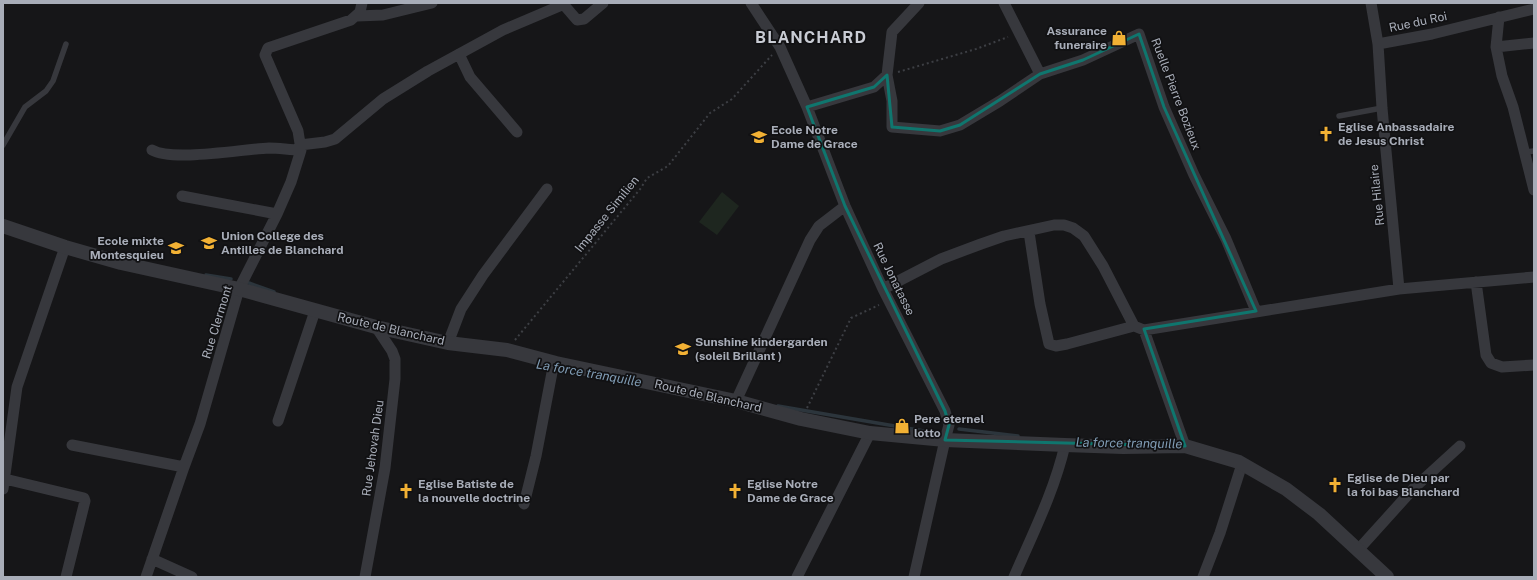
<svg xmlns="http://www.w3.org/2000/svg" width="1537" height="580" font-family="'Public Sans',sans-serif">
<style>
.park{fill:#1e261f}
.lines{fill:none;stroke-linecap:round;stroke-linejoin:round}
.stream{stroke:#2c353c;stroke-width:3.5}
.path{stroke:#3d3f44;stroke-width:2;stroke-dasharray:2 3;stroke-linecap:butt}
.service{stroke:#37383d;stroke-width:5.5}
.minor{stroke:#37383d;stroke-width:11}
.tertiary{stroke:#37383d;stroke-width:14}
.marked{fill:none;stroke:#0f766e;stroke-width:3;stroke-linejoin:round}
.labels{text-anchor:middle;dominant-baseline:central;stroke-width:3.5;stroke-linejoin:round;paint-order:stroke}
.street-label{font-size:12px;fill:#a8adb8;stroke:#111113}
.poi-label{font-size:12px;font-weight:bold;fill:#a8adb8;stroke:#111113;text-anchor:start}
.water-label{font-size:13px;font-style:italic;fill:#7f9bb3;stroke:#111113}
.district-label{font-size:16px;font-weight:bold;letter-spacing:1px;fill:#c9ccd4;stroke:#111113}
</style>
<rect width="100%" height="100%" fill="#161618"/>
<path class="park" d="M722,192L739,206L717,235L699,222Z"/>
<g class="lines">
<path class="stream" d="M206,275L231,279
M249,283L274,292
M778,406L924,431
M959,429L1018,436"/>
<path class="path" d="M898,72L976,49L1008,37
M515,340L641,188L647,178L668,166L710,113L732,99L772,55
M807,408L851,318L879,305"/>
<path class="service" d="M1339,116L1382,108
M3,145L25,107L46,91L53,81L66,44
M1525,152L1534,151"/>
<path class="minor" d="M751,3L780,47L807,107L845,206L883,289L945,411L949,425L945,440L914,577
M1004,3L1040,74L1083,60L1139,34L1164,107L1194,175L1226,239L1256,311
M1371,3L1378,44L1382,108L1399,289
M357,16L383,15L432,3
M1499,17L1496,47L1502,76L1513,107L1534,190
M1378,44L1432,34L1534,9
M1496,47L1534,43
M459,54L470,77L517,132
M887,75L892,101V127L940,131L960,125L1000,101L1040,74
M807,107L874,87L887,75L892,32L919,3
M300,145L325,142L335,139L383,99L428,71L503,30L562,5H564L577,20L584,19L603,3
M152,150C173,162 243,149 269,148C280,148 290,150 301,150
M182,196L277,214
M1029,232L1040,304L1049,344L1056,346L1067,344L1134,326
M1476,282L1486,355L1491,363L1502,367L1534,365
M883,289L941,259L981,244L1004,236L1054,225H1064L1073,228L1084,236L1103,266L1134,326L1144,330
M448,343L461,309L483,275L547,189
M736,401L810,240L819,226L845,206
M278,421L315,311
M72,445L184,467
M1185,446L1144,330L1399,289L1534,277
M5,479L84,498L85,501L66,577
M3,489L17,387L65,247
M524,504L536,456L554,362
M1358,550L1414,488L1460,446
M152,559L192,577
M146,577L184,467L200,424L239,289L277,214L291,182L301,150L298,131L265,55L268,48L351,20L360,12L362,3
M365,577L385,468L395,379V359L392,351L376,327
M797,577L870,433
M1014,577C1033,533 1054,492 1065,445
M1203,577L1220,533L1242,464"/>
<path class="tertiary" d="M3,226L65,247L121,263L239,289L376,327L448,343L507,350L556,363L736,401L801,419L870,433L945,440L1065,445L1123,447L1185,446L1239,462L1286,489L1319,514L1387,577"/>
</g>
<path class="marked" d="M1139,34L1164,107L1256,311L1144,329L1185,446L945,440L949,425L945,411L845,206L807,107L874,87L887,75L892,127L940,131L960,125L1040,74L1083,60Z"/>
<defs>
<symbol id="shop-bare" viewBox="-9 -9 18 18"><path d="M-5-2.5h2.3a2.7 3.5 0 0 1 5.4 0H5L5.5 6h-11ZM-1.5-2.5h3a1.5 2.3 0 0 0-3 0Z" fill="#f2b134" stroke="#111113" stroke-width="2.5" paint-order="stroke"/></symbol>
<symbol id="church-bare" viewBox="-9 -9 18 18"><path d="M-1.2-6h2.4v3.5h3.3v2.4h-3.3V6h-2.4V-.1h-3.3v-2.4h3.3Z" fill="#f2b134" stroke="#111113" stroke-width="2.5" paint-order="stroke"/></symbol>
<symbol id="school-bare" viewBox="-9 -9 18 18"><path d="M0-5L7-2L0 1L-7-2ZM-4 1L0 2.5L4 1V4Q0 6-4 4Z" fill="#f2b134" stroke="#111113" stroke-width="2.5" paint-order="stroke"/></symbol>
</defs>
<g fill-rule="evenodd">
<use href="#shop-bare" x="1108" y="27" width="22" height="22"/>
<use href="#church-bare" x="1315" y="123" width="22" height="22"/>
<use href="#school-bare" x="748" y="126" width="22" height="22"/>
<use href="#school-bare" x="198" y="232" width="22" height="22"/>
<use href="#school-bare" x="165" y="237" width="22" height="22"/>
<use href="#school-bare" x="672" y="338" width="22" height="22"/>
<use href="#shop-bare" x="891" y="415" width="22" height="22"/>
<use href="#church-bare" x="1324" y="474" width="22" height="22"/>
<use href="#church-bare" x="395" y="480" width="22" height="22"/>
<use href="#church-bare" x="724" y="480" width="22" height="22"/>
</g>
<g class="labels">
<g class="street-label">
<text transform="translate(1418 22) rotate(-12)">Rue du Roi</text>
<text transform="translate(1176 94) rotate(69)">Ruelle Pierre Bozieux</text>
<text transform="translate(1377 195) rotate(-96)">Rue Hilaire</text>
<text transform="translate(607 214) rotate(-51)">Impasse Similien</text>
<text transform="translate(894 279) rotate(64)">Rue Jonatasse</text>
<text transform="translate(217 322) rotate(-73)">Rue Clermont</text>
<text transform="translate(391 329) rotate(13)">Route de Blanchard</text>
<text transform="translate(708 396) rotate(13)">Route de Blanchard</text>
<text transform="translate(373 448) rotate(-82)">Rue Jehovah Dieu</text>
</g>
<g class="poi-label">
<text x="1107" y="31" text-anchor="end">Assurance<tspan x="1107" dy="14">funeraire</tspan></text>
<text x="1338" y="127">Eglise Anbassadaire<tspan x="1338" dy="14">de Jesus Christ</tspan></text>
<text x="771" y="130">Ecole Notre<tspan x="771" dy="14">Dame de Grace</tspan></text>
<text x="221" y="236">Union College des<tspan x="221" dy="14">Antilles de Blanchard</tspan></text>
<text x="164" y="241" text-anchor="end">Ecole mixte<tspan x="164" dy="14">Montesquieu</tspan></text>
<text x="695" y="342">Sunshine kindergarden<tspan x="695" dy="14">(soleil Brillant )</tspan></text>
<text x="914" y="419">Pere eternel<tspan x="914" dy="14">lotto</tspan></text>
<text x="1347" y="478">Eglise de Dieu par<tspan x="1347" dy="14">la foi bas Blanchard</tspan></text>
<text x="418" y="484">Eglise Batiste de<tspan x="418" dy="14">la nouvelle doctrine</tspan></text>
<text x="747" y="484">Eglise Notre<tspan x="747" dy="14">Dame de Grace</tspan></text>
</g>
<g class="water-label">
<text transform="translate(589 373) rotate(10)">La force tranquille</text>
<text transform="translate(1129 443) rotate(1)">La force tranquille</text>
</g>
<g class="district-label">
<text x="811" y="37">BLANCHARD</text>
</g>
</g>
<rect width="1537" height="580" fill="none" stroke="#a8adb8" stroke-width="8"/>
</svg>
